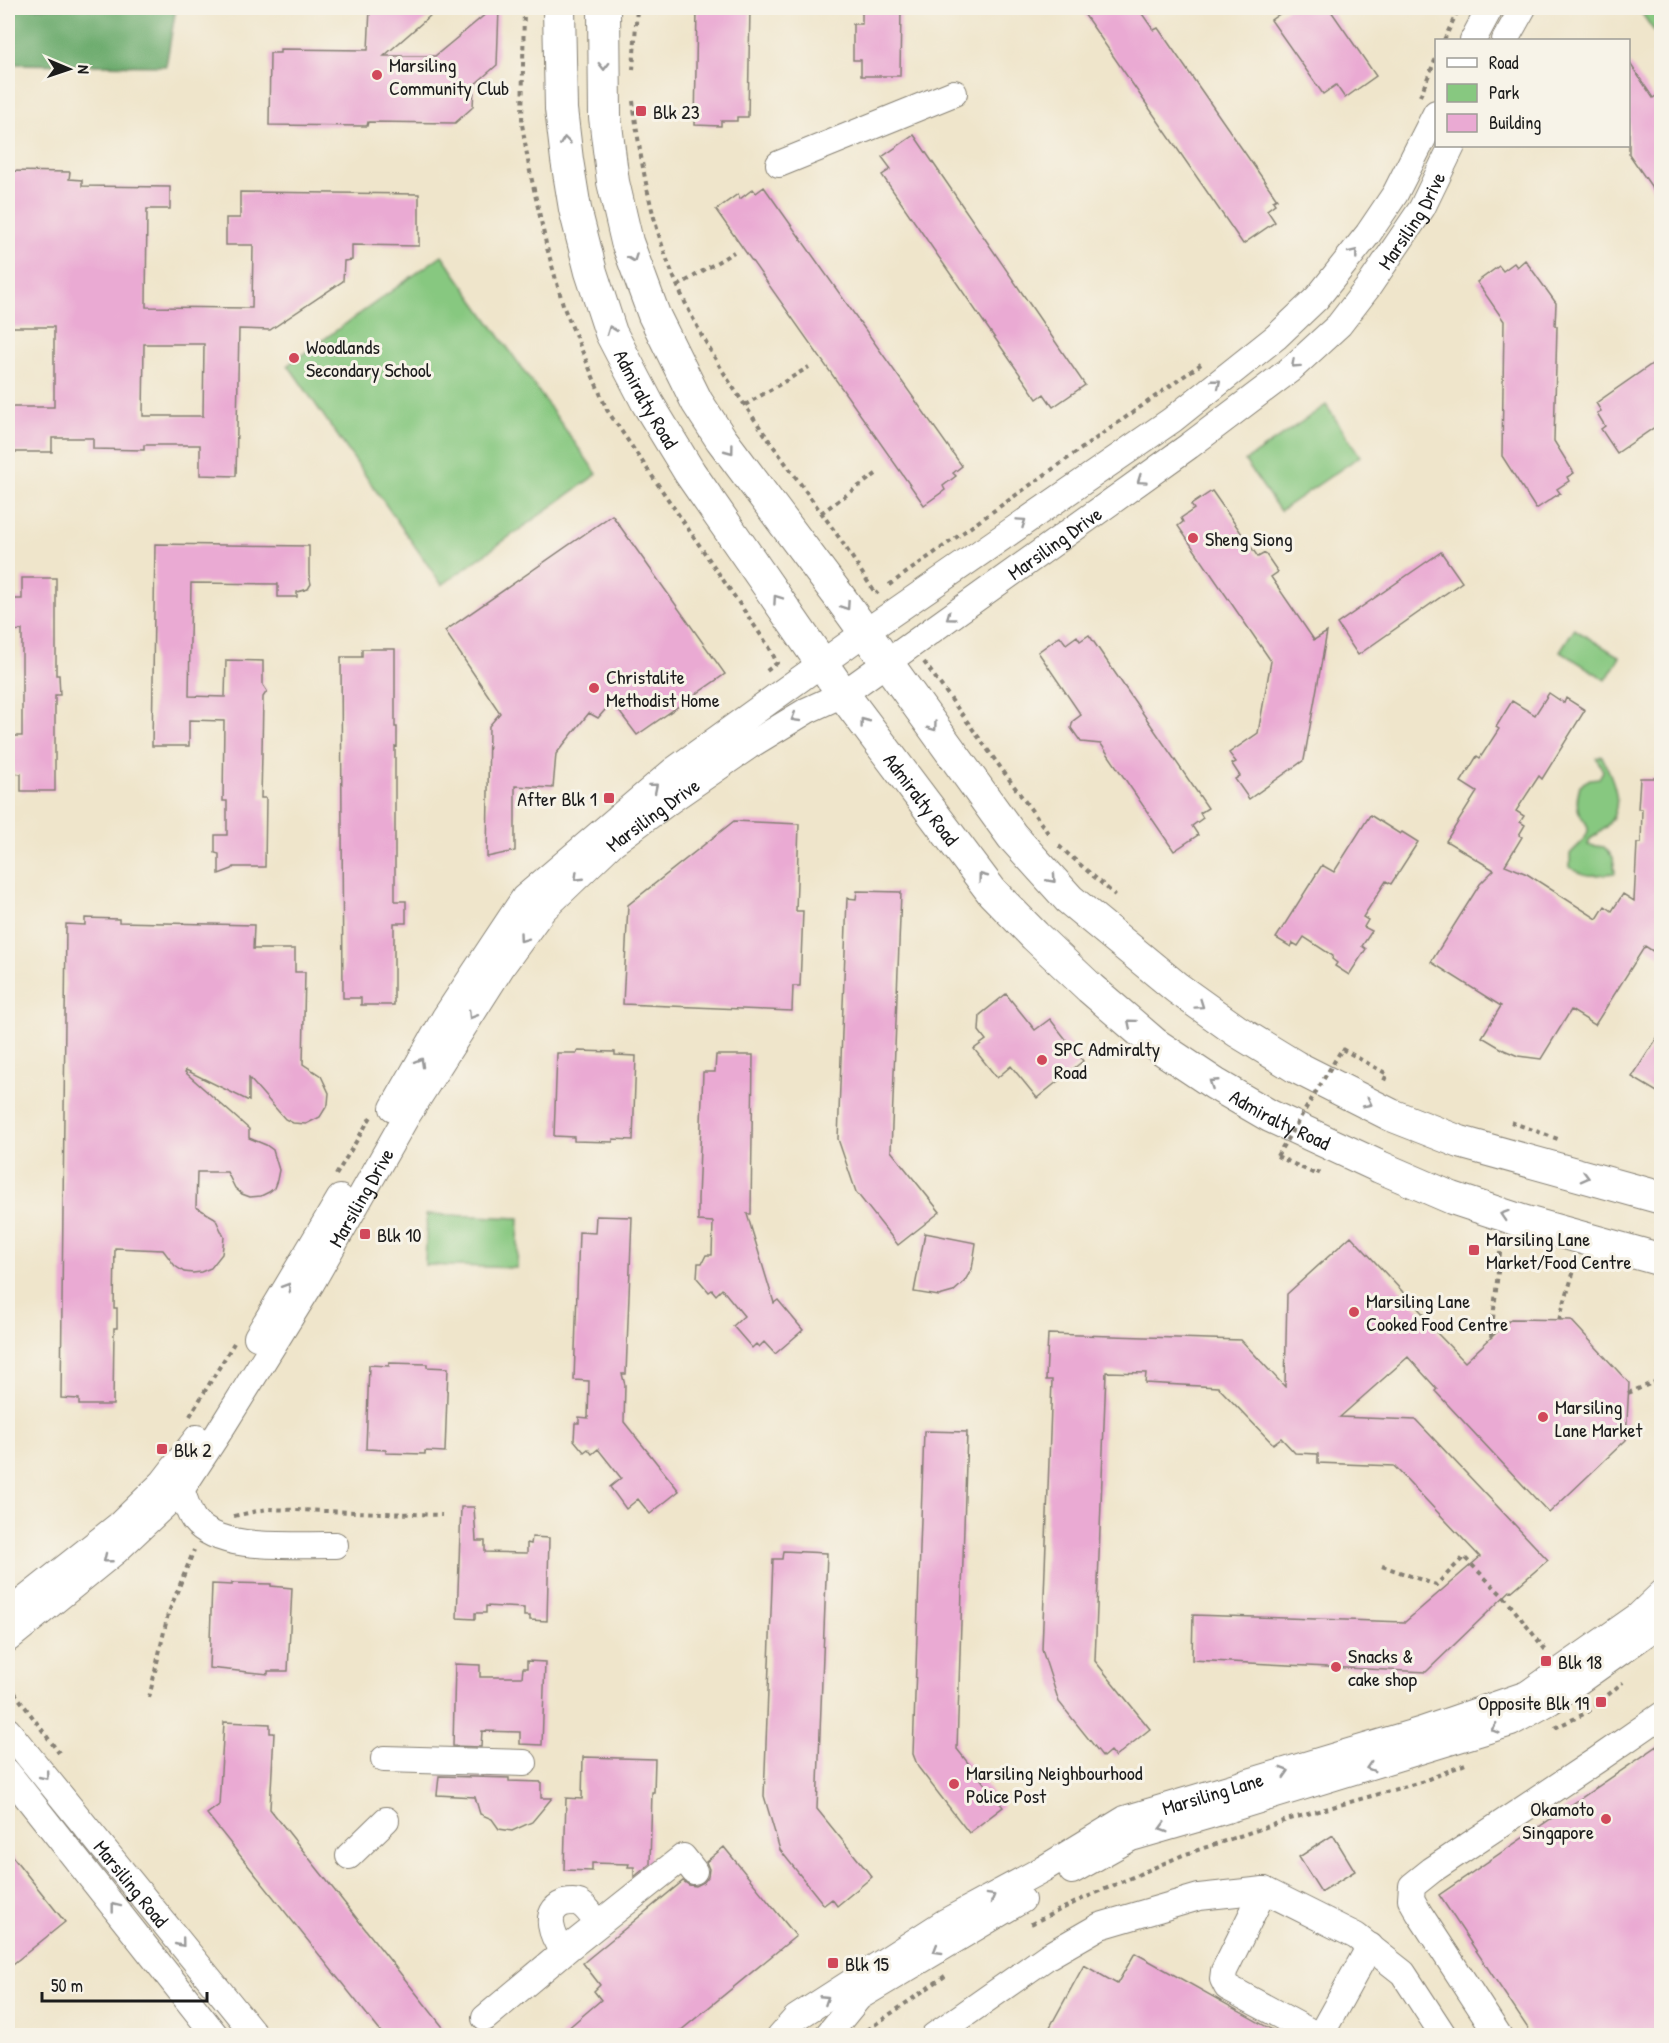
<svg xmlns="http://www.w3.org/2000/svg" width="1669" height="2043" font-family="'Patrick Hand',sans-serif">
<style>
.green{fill:#87c880;stroke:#52724e;stroke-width:1.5}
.forest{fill:#6dac6e;stroke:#446445;stroke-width:1.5}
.building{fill:#eaaad3;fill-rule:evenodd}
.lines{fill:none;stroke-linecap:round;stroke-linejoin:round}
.minor-casing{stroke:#868074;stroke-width:28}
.major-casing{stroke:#868074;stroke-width:34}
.path{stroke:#868074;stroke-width:4;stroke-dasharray:4.5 4.5;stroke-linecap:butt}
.minor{stroke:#fff;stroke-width:26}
.major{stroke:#fff;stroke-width:32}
.path-bridge{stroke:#868074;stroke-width:4;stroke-dasharray:4.5 4.5;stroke-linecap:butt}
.oneway{stroke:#999}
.poi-dot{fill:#d1495b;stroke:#f7f3e8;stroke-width:2}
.labels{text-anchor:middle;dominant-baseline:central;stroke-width:6;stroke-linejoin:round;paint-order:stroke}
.poi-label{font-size:20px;fill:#1c1c1c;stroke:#f7f3e8;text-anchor:start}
.street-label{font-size:20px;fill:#1c1c1c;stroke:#f7f3e8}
</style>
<rect width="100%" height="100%" fill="#f7f3e8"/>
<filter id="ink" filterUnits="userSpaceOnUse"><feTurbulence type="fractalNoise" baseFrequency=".0167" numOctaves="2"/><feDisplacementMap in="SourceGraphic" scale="12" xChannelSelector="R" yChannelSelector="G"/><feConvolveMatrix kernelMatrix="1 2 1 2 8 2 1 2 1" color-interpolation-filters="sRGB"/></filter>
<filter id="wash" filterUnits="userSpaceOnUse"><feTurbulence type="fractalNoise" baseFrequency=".008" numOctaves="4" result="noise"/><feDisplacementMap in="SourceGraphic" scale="24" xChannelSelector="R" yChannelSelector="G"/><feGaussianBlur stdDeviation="1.35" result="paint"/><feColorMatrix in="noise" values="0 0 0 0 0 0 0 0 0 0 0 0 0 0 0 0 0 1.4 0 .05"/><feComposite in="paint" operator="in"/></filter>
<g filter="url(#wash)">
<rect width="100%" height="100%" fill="#efe5cb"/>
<path class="green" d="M1638,8H1661V41Z
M442,255L597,474L442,585L288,365Z
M1326,405L1360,456L1280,511L1245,461Z
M1574,629L1620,657L1606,680L1560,651Z
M1602,756C1618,790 1629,816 1590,839L1588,845L1604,847L1613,857L1615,873C1598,875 1584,879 1570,867V854C1574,849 1580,845 1584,839C1595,824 1580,821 1578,809C1576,800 1578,793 1580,785L1590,779L1599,778L1603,771L1596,758Z
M427,1214L519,1218L517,1268L425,1265Z"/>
<path class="forest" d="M8,8H176L166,66L8,64Z"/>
<g id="blocks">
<path class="building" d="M370,8H439L384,56H435L493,8H499L497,65L474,85L473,107L455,123L368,122L367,126L269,125L270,53H280V49L368,50Z
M697,8H750L748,117H737V121H721V126L695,125Z
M862,8H901L900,76H861V60H853V24H862Z
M1080,8H1138L1152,28L1154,30L1158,28L1277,199L1273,201L1275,204L1267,210L1275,222L1243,244Z
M1288,8H1329L1376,76L1345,98L1336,85L1323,94L1271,20Z
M1629,62L1653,98L1662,92V202L1629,154Z
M914,135L1085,385L1053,407L1044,394L1037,399L882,175L891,169L882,157Z
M8,171L70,172L69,179L82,180V186L170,187V209H147L146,307L252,308L253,245H226V218H240V192L419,194V246L352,245V260L344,261L343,281L270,330L239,329L236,476L200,475V445H144V450L93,449V438H52V452H8V407H54V327H8ZM144,344H204L203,416H143Z
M764,187L962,466L953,473L956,476L943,486L945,490L924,505L716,210L738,194L740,199L753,189L756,193Z
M1525,260L1556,303L1555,326H1557L1554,441L1574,473L1567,477L1569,481L1557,489L1560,493L1536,509L1502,456L1504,321L1477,282L1499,266L1503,271L1514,263L1517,267Z
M1662,357V422L1617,453L1601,429L1605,426L1597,413L1601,411L1596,403Z
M1212,491L1258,557L1265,553L1278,572L1271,577L1314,640L1327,632L1304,760L1249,799L1235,779L1240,776L1232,764L1236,762L1229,753L1258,733L1271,661L1178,526L1183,522L1181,518L1194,509L1191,505Z
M612,515L725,674L637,735L612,702L598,718L589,713L556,754L553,788L515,786V851L487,857L489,726L500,713L445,631Z
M155,544L309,546V575L311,584L308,589L297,592V597H278V584L191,583L189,696L225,697L226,660L263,661V685L267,691L263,697L262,753L261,798H266L265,867H234L232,869L219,874V854L215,853V835H227V801H223L224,721L189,720V746H152Z
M1441,552L1462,582L1358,655L1337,624Z
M22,578H56V675H59L60,695H55V791H21V774L13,773V736H22V630L14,631V599H22Z
M1089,635L1208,808L1200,813L1203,818L1192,826L1198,835L1174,851L1101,744L1081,742L1071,728L1073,721L1081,715L1038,652L1060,636L1066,644L1077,636L1080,641Z
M362,649H395V727H397V747L395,746V901H406V923H394V1005H361V998H343L341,657H362Z
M1549,693L1564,703L1566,698L1585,710L1542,779L1539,776L1516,811L1524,816L1520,822L1525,825L1519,835L1522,837L1505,865L1527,874L1597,919L1605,906L1612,911L1623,894L1634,901L1637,843H1641L1642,809H1638L1640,778H1656V782H1662V957L1645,946L1595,1025L1571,1010L1541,1059L1518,1056L1504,1050L1482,1037L1501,1006L1431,962L1480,884L1494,870L1446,841L1477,792L1461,782L1477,756L1480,758L1499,729L1496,727L1512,701L1535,715Z
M1370,815L1400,834L1402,832L1418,842L1391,884L1386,881L1363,917L1368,920L1364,927L1372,931L1362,946L1366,949L1349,975L1335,966L1337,963L1332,959L1333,956L1304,937L1298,946L1293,943L1291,947L1276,938L1322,865L1334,872Z
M734,821L799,824L796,911H803L800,986H793L792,1011L623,1004L628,905Z
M857,891L901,892L891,1151L940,1212L898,1245L856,1192L838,1139L847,898L856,899Z
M85,918L119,919V922L254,925L253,949H295V972H305L303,1064L321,1076L329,1093L328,1104L320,1117L306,1124L293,1123L285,1119L249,1078V1101L186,1070L185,1072L249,1129V1138L266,1145L273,1150L279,1170L277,1180L274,1188L269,1192L261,1196L250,1197L242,1194L235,1188L227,1172H197L196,1207L215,1218L224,1237L222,1254L211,1268L201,1272L193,1273L184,1272L175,1266L163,1250L115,1248L114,1308H117V1328H114L113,1405H79V1399L61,1398L66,924L85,925Z
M1006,994L1035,1030L1050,1019L1083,1061L1037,1098L1011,1066L997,1078L974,1049L986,1040L979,1031L980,1015Z
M1662,1030V1095L1632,1077Z
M577,1051L615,1052V1055L636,1056L633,1140L613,1139V1142L574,1141V1137L554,1136L557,1053H577Z
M716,1055H753L751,1214H747L774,1303L778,1300L803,1330L775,1354L764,1342L759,1347L756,1344L752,1348L733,1326L744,1316L722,1289L716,1295L712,1290L709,1292L697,1278L698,1263H702L706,1255H712L713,1222L698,1221V1199L703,1072H715Z
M596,1216L632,1217L626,1374H622L625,1385L624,1422L679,1491L650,1514L638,1499L626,1509L610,1487L621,1478L598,1449L592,1454L588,1449L584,1452L574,1440L575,1423H579V1417L588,1418L589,1381L574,1380L579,1232L595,1233Z
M925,1233L976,1243L972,1269L964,1282L953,1292L939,1296L914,1292Z
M1351,1236L1438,1330L1436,1332L1465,1362L1511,1319L1571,1320L1629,1383L1626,1440L1549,1513L1435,1391L1437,1389L1408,1357L1340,1417L1416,1420L1548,1560L1512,1591L1511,1590L1426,1672L1192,1660L1193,1615L1405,1622L1480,1557L1394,1466L1318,1463V1454L1295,1453L1281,1438L1273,1444L1218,1387L1145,1383L1146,1373L1106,1372L1095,1661L1150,1729L1115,1757L1110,1751L1103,1757L1059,1702L1042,1650L1052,1380H1046L1048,1334L1241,1340L1285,1387L1287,1294Z
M389,1363L427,1364V1367L448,1368L445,1452L425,1451V1454L386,1453V1450L366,1449L369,1365L389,1366Z
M924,1431L967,1432L957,1749L1003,1807L969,1833L918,1767L913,1754Z
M461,1507H474L476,1541H485V1552L527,1553V1543L531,1544L532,1537L549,1538L547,1621L530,1620V1616H524V1608L486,1606V1613H475V1619L457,1618Z
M783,1551L827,1553L817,1809L872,1877L837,1906L832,1899L824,1905L780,1850L764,1796L773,1559H782Z
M232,1583L271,1584V1586L292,1588L288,1671H268V1674L209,1668L212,1584L232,1585Z
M527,1661L545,1662L542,1745L520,1744V1732L482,1731L481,1747L453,1746L455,1664L480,1665V1677H522L523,1668H527Z
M224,1722L270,1724V1733H274L270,1809L450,2036H384L207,1814L219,1805Z
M1662,1743V2036H1533L1439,1895Z
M583,1757L655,1759L654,1792H652L650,1864L634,1877V1867H628L629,1864L592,1863V1871L564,1870L566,1798L582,1799Z
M439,1776L509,1778V1781L541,1782V1798H552L532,1822L512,1831L499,1829L492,1819L480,1814L475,1797L437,1795Z
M1333,1835L1355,1871L1321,1892L1299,1857Z
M724,1847L796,1936L674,2036H559L601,2000L594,1991L600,1985L583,1963L683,1881L689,1885L696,1886L704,1882L708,1877L709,1869L706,1862Z
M8,1851L65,1922L8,1968Z
M1135,1953L1283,2036H1045L1084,1965L1117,1984Z"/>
</g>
</g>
<g filter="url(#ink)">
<use href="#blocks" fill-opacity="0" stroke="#868074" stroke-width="1.5"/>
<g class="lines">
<defs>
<g id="minor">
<path d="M1473,40L1490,8"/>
<path d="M1505,40L1523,8"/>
<path d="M779,164L954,93"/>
<path d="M393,1108L445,1017L524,898L674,770L864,633L1172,420L1276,337L1317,298L1368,234L1395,194L1436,113"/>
<path d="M257,1337L340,1198"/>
<path d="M166,1483L181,1490C185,1499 188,1512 194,1520C220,1553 296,1544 335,1545"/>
<path d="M8,1613L119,1525L163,1482L197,1438"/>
<path id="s1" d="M8,1639L115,1552L181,1490L219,1432L311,1284L405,1119L503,965L543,910L613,843L671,800L749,746L808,710L843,694L1189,446L1291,369L1339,325L1369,286L1422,208L1452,146"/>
<path id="s2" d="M8,1731L256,2036"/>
<path d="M384,1759L524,1763"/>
<path d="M8,1773L216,2036"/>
<path d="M349,1856L386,1820"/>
<path d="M1072,1871L1131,1838L1207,1816L1511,1723L1551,1701L1650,1631L1662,1620"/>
<path d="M1264,1890L1224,1971L1223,1979L1227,1987L1318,2036"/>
<path d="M563,1952C553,1937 541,1912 564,1903C569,1902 574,1901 579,1903C587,1907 593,1917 598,1924"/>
<path d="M485,2018L571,1946L683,1857L694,1871"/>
<path id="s3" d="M780,2036L796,2018L945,1922L1043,1869L1125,1819L1419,1731L1527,1694L1638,1616L1662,1593"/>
<path d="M827,2036L859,1997L1022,1900"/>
<path d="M934,2036L1048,1956L1100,1926L1199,1897L1264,1890L1356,1936L1403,1973L1444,2036"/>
<path d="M1320,2036L1370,1946"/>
<path d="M1499,2036L1419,1913L1411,1899L1412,1886L1432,1870L1597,1760L1662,1715"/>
</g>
<g id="major">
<path id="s4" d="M559,8L561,109L567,160L575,209L591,272L611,333L648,404L690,473L843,694L992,892L1035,936L1090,988L1155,1044L1215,1084L1270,1116L1380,1167L1452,1198L1522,1221L1662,1260"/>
<path d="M604,8L605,117L613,182L627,242L654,315L697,402L721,439L841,599L1012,836L1069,899L1177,988L1237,1031L1296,1067L1391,1115L1460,1142L1662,1198"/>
</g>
</defs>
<use href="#minor" class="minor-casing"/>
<use href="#major" class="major-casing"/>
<path class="path" d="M524,8L522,124L529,167L547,248L564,308L607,410L769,647L777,663L764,673
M1444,40L1459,8
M633,70L637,8
M1420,96L1436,58
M633,101C641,165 652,228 678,287C718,378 781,455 838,536C851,555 863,575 876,594L878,592
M678,286L734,252
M745,405L809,367
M821,513L876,474
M889,585L1201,364
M924,662L1048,833
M1059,846L1115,895
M1342,1049L1387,1074L1383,1083
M1511,1122L1558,1139
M1277,1156L1317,1175L1320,1168
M336,1175L372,1115
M1559,1320L1576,1264
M1491,1337L1501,1244
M1628,1393L1662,1379
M190,1416L234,1343
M234,1516L267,1509L442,1515
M1382,1566L1436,1585L1464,1557L1505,1598L1547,1652
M9,1685L59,1753
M149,1698L168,1614L194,1550
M1555,1728L1588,1712L1623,1682
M1031,1924L1080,1900L1183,1855L1290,1819L1421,1782L1468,1763
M860,2035L945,1976"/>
<use href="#minor" class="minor"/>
<use href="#major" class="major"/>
<path class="path-bridge" d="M1277,1156L1342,1049"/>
</g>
<defs><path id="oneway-chevron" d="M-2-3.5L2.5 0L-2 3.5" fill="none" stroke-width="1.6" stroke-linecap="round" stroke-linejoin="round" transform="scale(1.5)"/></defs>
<g class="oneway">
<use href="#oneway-chevron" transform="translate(604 66) rotate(89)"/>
<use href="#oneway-chevron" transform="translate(565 141) rotate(-97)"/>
<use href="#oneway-chevron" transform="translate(1354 253) rotate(-52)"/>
<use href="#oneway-chevron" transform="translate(633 258) rotate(70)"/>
<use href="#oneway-chevron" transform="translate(611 330) rotate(-111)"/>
<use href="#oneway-chevron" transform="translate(1295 364) rotate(138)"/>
<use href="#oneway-chevron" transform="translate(1217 383) rotate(-39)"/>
<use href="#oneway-chevron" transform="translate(730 450) rotate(53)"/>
<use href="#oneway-chevron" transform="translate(1141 480) rotate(145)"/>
<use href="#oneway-chevron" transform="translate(1022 522) rotate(-34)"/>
<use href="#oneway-chevron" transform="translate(777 599) rotate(-125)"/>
<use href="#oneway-chevron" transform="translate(846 606) rotate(56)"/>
<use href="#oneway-chevron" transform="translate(950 617) rotate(144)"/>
<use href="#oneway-chevron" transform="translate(795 718) rotate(149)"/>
<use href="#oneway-chevron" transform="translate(864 722) rotate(-127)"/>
<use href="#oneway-chevron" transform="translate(933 727) rotate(54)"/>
<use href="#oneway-chevron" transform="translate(654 787) rotate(-40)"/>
<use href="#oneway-chevron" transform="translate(578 877) rotate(136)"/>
<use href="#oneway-chevron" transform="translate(982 877) rotate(-127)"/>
<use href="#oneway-chevron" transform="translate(1052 879) rotate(48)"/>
<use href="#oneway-chevron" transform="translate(523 938) rotate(126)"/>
<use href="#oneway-chevron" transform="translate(1200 1005) rotate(35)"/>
<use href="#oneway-chevron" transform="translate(472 1015) rotate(122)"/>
<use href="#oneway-chevron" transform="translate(1131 1023) rotate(-140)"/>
<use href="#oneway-chevron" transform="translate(420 1062) rotate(-60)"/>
<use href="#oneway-chevron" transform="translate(1213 1083) rotate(-147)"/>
<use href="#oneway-chevron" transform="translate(1368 1103) rotate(27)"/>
<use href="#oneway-chevron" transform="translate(1585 1177) rotate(15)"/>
<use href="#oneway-chevron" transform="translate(1504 1215) rotate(-162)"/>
<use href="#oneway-chevron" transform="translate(287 1287) rotate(-59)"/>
<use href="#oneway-chevron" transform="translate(107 1559) rotate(141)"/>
<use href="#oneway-chevron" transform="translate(1495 1729) rotate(162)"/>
<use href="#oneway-chevron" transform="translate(1370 1767) rotate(163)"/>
<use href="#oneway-chevron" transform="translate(1285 1772) rotate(-17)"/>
<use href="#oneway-chevron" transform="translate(45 1776) rotate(51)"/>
<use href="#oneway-chevron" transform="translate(1163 1828) rotate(164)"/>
<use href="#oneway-chevron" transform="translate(991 1897) rotate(-29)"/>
<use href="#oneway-chevron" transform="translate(115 1907) rotate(-128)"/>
<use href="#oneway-chevron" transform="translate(181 1943) rotate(51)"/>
<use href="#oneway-chevron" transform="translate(937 1950) rotate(149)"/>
<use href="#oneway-chevron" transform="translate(825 1999) rotate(-33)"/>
</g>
</g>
<g class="poi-dot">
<circle cx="377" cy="75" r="6"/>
<rect x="635" y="105" width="12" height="12" rx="3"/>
<circle cx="294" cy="358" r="6"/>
<circle cx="1193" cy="538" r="6"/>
<circle cx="594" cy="688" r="6"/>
<rect x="603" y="792" width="12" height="12" rx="3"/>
<circle cx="1042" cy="1060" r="6"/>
<rect x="359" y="1228" width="12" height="12" rx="3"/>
<rect x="1468" y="1244" width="12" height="12" rx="3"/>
<circle cx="1354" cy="1312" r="6"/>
<circle cx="1543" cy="1417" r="6"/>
<rect x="156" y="1443" width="12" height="12" rx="3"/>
<rect x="1540" y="1655" width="12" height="12" rx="3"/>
<circle cx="1336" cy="1667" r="6"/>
<rect x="1595" y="1696" width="12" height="12" rx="3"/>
<circle cx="954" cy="1784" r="6"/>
<circle cx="1606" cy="1819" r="6"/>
<rect x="827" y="1957" width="12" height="12" rx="3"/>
</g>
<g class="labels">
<g class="poi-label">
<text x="389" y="64">Marsiling<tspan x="389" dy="23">Community Club</tspan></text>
<text x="653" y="111">Blk 23</text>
<text x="306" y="346">Woodlands<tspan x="306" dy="23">Secondary School</tspan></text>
<text x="1205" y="538">Sheng Siong</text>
<text x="606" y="676">Christalite<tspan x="606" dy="23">Methodist Home</tspan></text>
<text x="597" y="798" text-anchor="end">After Blk 1</text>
<text x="1054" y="1048">SPC Admiralty<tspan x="1054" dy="23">Road</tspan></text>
<text x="377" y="1234">Blk 10</text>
<text x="1486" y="1238">Marsiling Lane<tspan x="1486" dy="23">Market/Food Centre</tspan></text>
<text x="1366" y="1300">Marsiling Lane<tspan x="1366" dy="23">Cooked Food Centre</tspan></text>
<text x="1555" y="1406">Marsiling<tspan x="1555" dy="23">Lane Market</tspan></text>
<text x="174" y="1449">Blk 2</text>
<text x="1348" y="1655">Snacks &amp;<tspan x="1348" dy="23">cake shop</tspan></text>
<text x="1558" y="1661">Blk 18</text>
<text x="1589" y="1702" text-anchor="end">Opposite Blk 19</text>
<text x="966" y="1772">Marsiling Neighbourhood<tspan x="966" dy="23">Police Post</tspan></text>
<text x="1594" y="1808" text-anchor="end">Okamoto<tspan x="1594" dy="23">Singapore</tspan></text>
<text x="845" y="1963">Blk 15</text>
</g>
<g class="street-label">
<text stroke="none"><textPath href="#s1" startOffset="2030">Marsiling Drive</textPath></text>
<text stroke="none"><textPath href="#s4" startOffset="406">Admiralty Road</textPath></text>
<text stroke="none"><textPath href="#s1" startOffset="1544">Marsiling Drive</textPath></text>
<text stroke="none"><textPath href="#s4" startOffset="892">Admiralty Road</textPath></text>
<text stroke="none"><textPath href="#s1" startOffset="1058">Marsiling Drive</textPath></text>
<text stroke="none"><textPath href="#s4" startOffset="1378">Admiralty Road</textPath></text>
<text stroke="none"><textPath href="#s1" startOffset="572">Marsiling Drive</textPath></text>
<text stroke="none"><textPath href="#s3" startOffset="500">Marsiling Lane</textPath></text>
<text stroke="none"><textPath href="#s2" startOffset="196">Marsiling Road</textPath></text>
</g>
</g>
<rect width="1669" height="2043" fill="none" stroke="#f7f3e8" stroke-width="30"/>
<rect x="1435" y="39" width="195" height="108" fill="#f7f3e8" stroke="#9f9d96" stroke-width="1.5"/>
<rect x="1447" y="58" width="30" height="9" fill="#ffffff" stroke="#9f9d96" stroke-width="1.5"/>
<text x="1489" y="69" font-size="18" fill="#1c1c1c">Road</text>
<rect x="1447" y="84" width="30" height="18" fill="#87c880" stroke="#9f9d96" stroke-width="1.5"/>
<text x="1489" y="99" font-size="18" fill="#1c1c1c">Park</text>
<rect x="1447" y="114" width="30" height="18" fill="#eaaad3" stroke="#9f9d96" stroke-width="1.5"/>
<text x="1489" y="129" font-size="18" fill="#1c1c1c">Building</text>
<g transform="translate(69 69) rotate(92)" stroke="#f7f3e8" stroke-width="4.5" paint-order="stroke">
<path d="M0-4.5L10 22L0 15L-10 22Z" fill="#1c1c1c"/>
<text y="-9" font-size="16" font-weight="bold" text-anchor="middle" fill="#1c1c1c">N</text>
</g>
<path d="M42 1992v9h165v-9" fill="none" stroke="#1c1c1c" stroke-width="3"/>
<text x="51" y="1992" font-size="18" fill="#1c1c1c" stroke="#f7f3e8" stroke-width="4.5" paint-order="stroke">50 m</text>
</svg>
